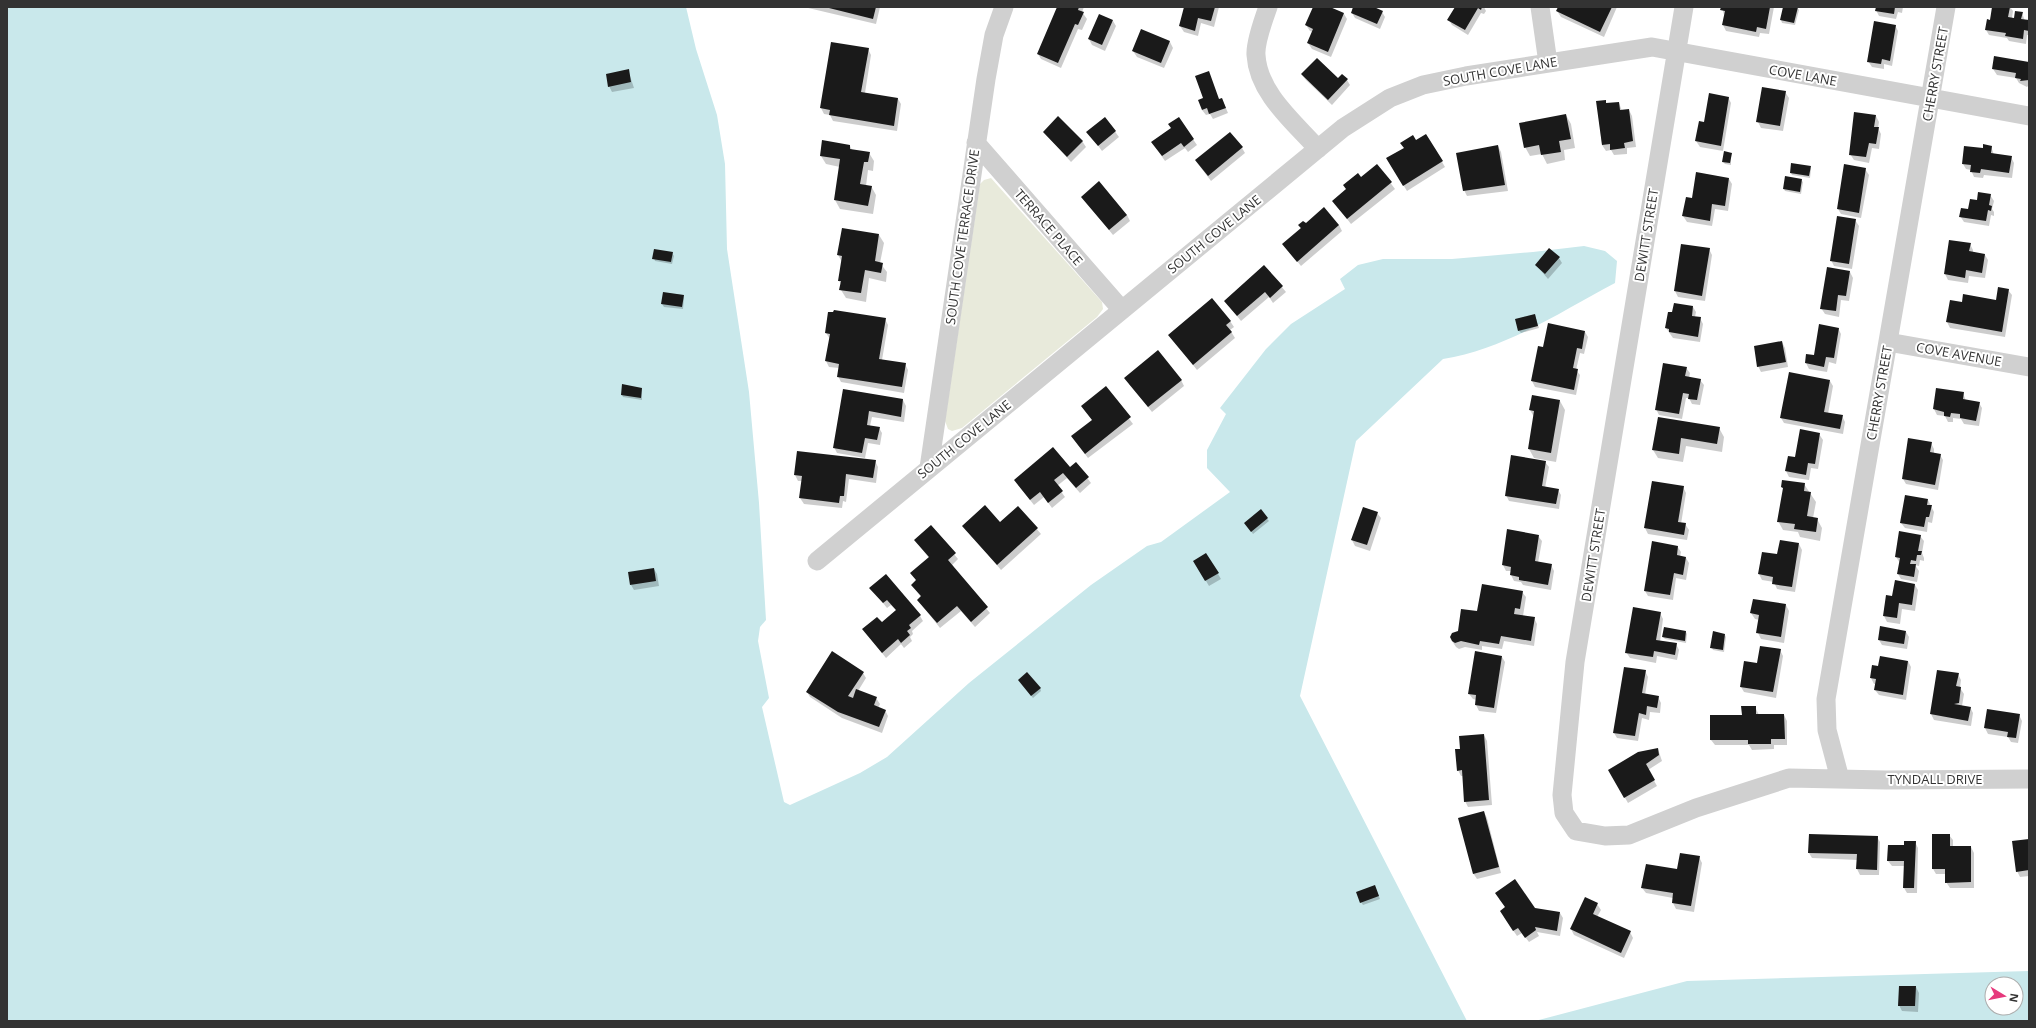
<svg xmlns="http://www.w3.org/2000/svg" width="2036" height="1028" font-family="'Open Sans',sans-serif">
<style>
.green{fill:#e8eadb}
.water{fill:#c9e8eb;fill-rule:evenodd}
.shadow{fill:#0003}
.building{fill:#1a1a1a}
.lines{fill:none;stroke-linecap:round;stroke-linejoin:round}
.minor{stroke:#d0d0d0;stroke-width:19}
.labels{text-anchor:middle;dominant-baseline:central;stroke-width:4;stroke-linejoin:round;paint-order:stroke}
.street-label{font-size:13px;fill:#333;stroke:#fff}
</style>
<rect width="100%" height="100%" fill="#fff"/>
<path class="green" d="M991,178L1102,302L1103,309L1097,317L962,428L952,431L948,429L945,421L980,184L984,180Z"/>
<path class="water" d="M7,7H686L696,49L717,115L725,164L727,249L749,392L759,503L766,620L760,627L758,641L769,698L762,707L784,802L790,805L860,773L887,757L969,683L1091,585L1147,546L1161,542L1230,492L1207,468V450L1226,414L1220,408L1266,349L1291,324L1345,289L1340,279L1358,265L1383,259H1452L1533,252L1584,246L1605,251L1617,261L1615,283C1560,312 1506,349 1443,359L1356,441L1300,696L1467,1021H7Z
M2029,971V1021H1535L1687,981ZM1992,984H2016V1008H1992Z"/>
<path class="shadow" d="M804,7H880L876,24Z
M1058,7H1084L1082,12L1087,19L1082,30L1078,29L1061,68L1041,59L1038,54Z
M1185,7H1219L1214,27L1201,23L1198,36L1184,32L1180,26Z
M1314,7H1328L1344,14L1347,19L1331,57L1312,49L1308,43L1313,32L1310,31L1306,25Z
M1354,7H1371L1382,12L1385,17L1380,29L1355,18L1352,13Z
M1453,7H1484L1486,11L1484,14L1481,13L1468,35L1452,25L1449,20L1455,8Z
M1559,7H1617L1604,37L1561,17L1557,11Z
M1722,7H1774L1769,34L1760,33L1759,37L1726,31L1723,25L1724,15Z
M1784,7H1797L1799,10L1795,25L1782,23L1781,20Z
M1877,7H1903L1902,13L1898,12L1896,19L1879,16L1876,10Z
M1993,7H2010L2013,11L2012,18L2015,19L2022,13L2025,21H2029V35H2027L2026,44L2009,41L2007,38L1989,35L1986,30L1990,21Z
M1113,21L1116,26L1105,51L1092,45L1089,39Z
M1895,25L1898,31L1892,66L1884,64V69L1872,67L1868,61Z
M1170,42L1173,48L1164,68L1137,57L1133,51Z
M832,43L868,49L871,55L865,93L898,99L901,104L897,131L833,121L830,115L824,114L821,108Z
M2029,63V85L2027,87L2019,83L2016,78L1997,75L1993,69Z
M628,70L634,88L612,92L609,86Z
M1302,75L1347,80L1350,85L1332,105L1306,80Z
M1785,92L1789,98L1783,131L1761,128L1758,122Z
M1728,97L1731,103L1723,151L1700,147L1696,141L1705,123Z
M1222,99L1228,113L1213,119L1210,114L1206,115L1202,110Z
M1605,101L1607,104L1619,103L1622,111L1629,110L1632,116L1636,147L1627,148V154L1614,155L1611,150L1606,151L1602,145L1597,102Z
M1855,113L1876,116L1879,122L1878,128L1881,134L1879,149L1872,148L1869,163L1854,160L1850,154Z
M1566,115L1571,124L1575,148L1564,150L1565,160L1547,164L1542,154L1530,156L1525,147Z
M1105,118L1119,137L1102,151L1088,132Z
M1179,119L1197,145L1188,152L1185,148L1165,161L1156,148Z
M1044,132L1082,141L1086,147L1071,162Z
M1426,135L1445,167L1407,191L1387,159Z
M850,146L852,150L869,153L874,161L873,171L868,170L866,186H871L876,195L873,214L840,209L835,200L840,167L826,164L821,156Z
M1498,146L1501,152L1508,191L1467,196L1464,190Z
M1991,146L1994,155L2011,157L2014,163L2012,178L1984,175L1983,178L1974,177L1971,170L1966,169L1963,164L1984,149Z
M1242,148L1245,153L1211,181L1196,161Z
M1731,154V165L1725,164L1723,162Z
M1377,165L1395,189L1351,224L1333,201Z
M1810,167L1811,169L1810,178L1792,175L1791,173Z
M1865,169L1869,175L1861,218L1841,214L1838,209Z
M1729,179L1732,184L1728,211L1715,209L1712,226L1687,222L1683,216Z
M1801,180L1803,182L1801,194L1785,191L1784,189Z
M1990,195L1994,201L1992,209L1994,212V216L1991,215L1989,226L1964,222L1960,216L1978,201Z
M1082,197L1127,215L1130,221L1113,235Z
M1855,220L1859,226L1852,269L1834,266L1831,260Z
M1306,225H1339L1342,231L1301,266L1283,244L1301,229L1299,226Z
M879,235L884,243L880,263L887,272L886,282L869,278L866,302L846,298L841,290V284L839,281L842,262L838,255Z
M1970,244L1973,250V253L1985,255L1988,260L1985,278L1969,276L1968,283L1948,280L1945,274Z
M1682,245L1709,249L1712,255L1705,301L1678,297L1675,291Z
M672,253L674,256L672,264L655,261L654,258Z
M1559,258L1562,263L1548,279L1536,265Z
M1264,266L1286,292L1273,303L1269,297L1241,321L1225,301Z
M1850,272L1853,278L1849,301L1841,300L1839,317L1825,314L1821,308Z
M2008,290L2012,295L2005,337L1950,328L1947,322L1950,301L1963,303L1996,301Z
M664,293L683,295L684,298L683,309L664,307L662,304Z
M1693,307L1696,312L1695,317L1700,318L1703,324L1700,342L1673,338L1666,328L1673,313Z
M1535,315L1539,328L1521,333L1519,331Z
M885,319L888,325L882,360L905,364L908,370L904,393L841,382L838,376L839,368L829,367L826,361L830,339L826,333Z
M1230,321L1234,327L1230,330L1235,338L1197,370L1169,335Z
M1838,328L1841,334L1836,364L1829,362L1827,372L1809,369L1806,363L1807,355L1815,356Z
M1585,332L1588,337L1584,354L1580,353L1576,370L1580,375L1576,395L1535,387L1532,381L1544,348Z
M1782,342L1785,348L1788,367L1761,372L1758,366Z
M1686,368L1690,373L1689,378L1700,380L1704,385L1700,405L1692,404L1689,398H1686L1682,419L1659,415L1656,409Z
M1181,380L1184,386L1152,412L1129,384Z
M1830,381L1833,386L1828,414L1842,416L1845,422L1843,434L1784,423L1781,418Z
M1106,388L1133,424L1088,458L1072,437L1093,421Z
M642,389V400L623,397L622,395Z
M1937,389L1963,393L1966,401L1979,403L1982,408L1979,426L1964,424L1961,419L1953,418V422H1948L1945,416L1937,415L1934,409Z
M844,390L903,400L906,406L904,422L872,417L870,426L879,428L882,433L880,445L868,443L865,458L837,453L834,447Z
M1560,401L1565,410L1556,462L1534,458L1529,449L1534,417L1530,410Z
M1659,418L1719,428L1724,437L1722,452L1686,446L1683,462L1658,458L1653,450Z
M1819,434L1823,440L1818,469L1811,468L1809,480L1789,477L1786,471L1788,457L1796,458Z
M1931,443L1934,449V454L1940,455L1943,460L1938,490L1906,484L1903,479Z
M875,461L878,467L876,483L849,479L846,502L843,501L842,508L804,504L800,498L802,481H798L795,475Z
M1545,462L1549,467L1545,488L1558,490L1561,495L1559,509L1509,501L1506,495Z
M1076,463L1091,483L1080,493L1067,478L1057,486L1065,497L1052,508L1044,497L1034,505L1018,485L1069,469Z
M1652,482L1683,487L1686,493L1681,524H1685L1689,530L1687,540L1648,534L1645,528Z
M1804,484L1816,502L1813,518L1817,519L1822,528L1820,541L1800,537L1798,532L1783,530L1778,521L1784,490L1782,487Z
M1928,500L1934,512L1932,523L1928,522L1927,532L1905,528L1901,523Z
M1018,507L1041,534L1001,570L964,526L1000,523Z
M1260,511L1269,521L1253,534L1247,525Z
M1377,513L1381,518L1370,551L1355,546L1352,540Z
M931,526L958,559L951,566L990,613L975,627L961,611L940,628L918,600L921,597L912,585L917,581L911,573L929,558L915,540Z
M1538,536L1542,541L1538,563L1551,565L1554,571L1551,590L1523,585L1521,582L1514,581L1511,575V571H1506L1503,565Z
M1920,536L1924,541L1922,553L1924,558V561L1920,560L1919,566L1915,565L1919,571L1917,582L1901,579L1898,574L1900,563L1896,557Z
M1799,544L1802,550L1795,592L1777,589L1774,582L1762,580L1759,574L1778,555Z
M1677,546L1681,552L1680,557L1686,558L1689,563L1686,580L1676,578L1673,600L1648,596L1645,591Z
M1206,554L1221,579L1209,586L1194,561Z
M654,569L657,574L659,586L634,590L631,585Z
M1915,585L1918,590L1915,611L1902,609L1900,624L1887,622L1884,616L1893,597Z
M871,588L920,616L923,621L912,631L913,634L910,637L912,641L904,648L901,644L886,658L863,629L882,624L897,611L891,605L887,608Z
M1522,592L1526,597L1523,616L1534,618L1537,624L1534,646L1504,641L1502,649L1482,646V650L1465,647L1459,649L1456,647L1452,641L1458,632L1478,613Z
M1786,605L1789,611L1784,643L1761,639L1758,633L1760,620L1755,619L1751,613Z
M1660,613L1663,619L1660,642L1676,644L1679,650L1677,660L1657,656L1656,663L1630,658L1626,652Z
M1686,632L1687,634L1686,643L1665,639L1663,637Z
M1906,632L1909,637L1907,649L1882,645L1879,640Z
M1725,635L1726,637L1724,652L1713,650L1712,648Z
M1780,650L1783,656L1776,698L1744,692L1741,687L1758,664Z
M1502,657L1505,662L1496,713L1479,711L1476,705L1477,700L1473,699L1469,694Z
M1908,661L1911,667L1906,700L1879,695L1875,690L1876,684H1874L1871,678L1879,667Z
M1645,671L1648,677L1645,695L1658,697L1661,703L1660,713L1650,712L1649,720L1642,718L1638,741L1617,738L1614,733Z
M1938,671L1958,674L1961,680L1960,688L1964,694L1962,706L1970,707L1973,713L1971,726L1934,720L1931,714Z
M863,673L866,678L858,691L876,698L880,704L878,708L885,710L888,716L882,733L842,718L810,697L807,692Z
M1021,683L1040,688L1041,691L1033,698Z
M1755,707L1759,715H1784L1787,721V745H1774V749L1752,750L1749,745H1715L1711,740Z
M2019,715L2022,721L2018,743L2011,742L2008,737L1988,734L1985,728Z
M1484,735L1487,741L1492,805L1468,807L1465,801L1463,776H1461L1458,770L1461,749Z
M1658,749L1662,761L1648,770L1657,786L1628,803L1609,770Z
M1484,812L1487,818L1501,873L1477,879L1473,873Z
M1949,835L1953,840V847H1971L1974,853V888H1950L1946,882V874H1936L1933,869Z
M1877,837L1880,842L1879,875H1860L1857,869L1858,860L1812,858L1809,853Z
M2029,840V876L2020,877L2017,871Z
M1915,842L1918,848L1917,893H1907L1904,888L1905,866H1892L1888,861L1905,846Z
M1699,857L1702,863L1694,912L1676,909L1673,903V898L1646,893L1642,888L1678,870Z
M1376,889L1380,899L1363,905L1361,902Z
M1499,899L1534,909L1560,913L1563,918L1560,936L1537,932L1539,936L1529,942L1522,933L1517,936L1504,917L1506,908Z
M1597,904L1601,910L1597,917L1630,932L1633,938L1624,958L1574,935L1571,929Z
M1916,987L1919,993L1918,1012L1902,1011L1899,1005Z"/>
<path class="building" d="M825,7H876L873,19Z
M1057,7H1079L1078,10L1084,12L1078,25L1075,24L1058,63L1037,54Z
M1184,7H1215L1211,21L1198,18L1195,31L1179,26Z
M1313,7H1330L1344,13L1328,52L1307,43L1313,29L1305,25Z
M1353,7H1374L1383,11L1377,24L1351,13Z
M1455,7H1482L1481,10L1478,8L1465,30L1447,20Z
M1558,7H1612L1600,32L1556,11Z
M1721,7H1770L1766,29L1757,27L1756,32L1722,25L1725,11L1720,10Z
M1783,7H1798L1794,23L1780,20Z
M1876,7H1895L1894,14L1875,11Z
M1992,7H2010L2008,17L2014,18L2015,11L2023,12L2021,19L2029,20V31L2024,30L2023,39L2005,36L2006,33L1985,30L1987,19L1990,20Z
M1099,14L1113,20L1102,45L1088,39Z
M1874,21L1896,25L1890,61L1882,59L1881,64L1867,62Z
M1141,29L1170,41L1161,63L1132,51Z
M831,42L869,48L861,92L898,98L894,126L829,115L830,110L820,108Z
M1994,56L2029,62V80L2020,81L2021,79L2015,78L2016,73L1992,69Z
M1317,58L1338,78L1342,74L1348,79L1328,100L1301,74Z
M629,69L631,82L608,87L606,74Z
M1209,71L1219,99L1222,98L1226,108L1209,114L1207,108L1202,110L1198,100L1203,98L1195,76Z
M1762,87L1786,91L1780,126L1756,122Z
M1709,93L1729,97L1721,146L1695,141L1699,121L1704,122Z
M1606,100V103L1619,102L1620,110L1629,109L1633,141L1624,143L1625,148L1610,150V144L1602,145L1596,101Z
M1854,112L1876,115L1874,127H1879L1876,144L1869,143L1866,157L1849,155Z
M1566,114L1571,139L1559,141L1561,152L1541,155L1539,145L1524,148L1519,123Z
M1058,116L1083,141L1067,157L1043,132Z
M1105,117L1116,131L1098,146L1086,132Z
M1179,117L1194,139L1184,147L1181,143L1162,156L1151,142L1171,128L1168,124Z
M1230,132L1243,147L1208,176L1195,160Z
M1426,134L1443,161L1403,186L1386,158L1404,148L1400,143L1413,135L1416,140Z
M822,140L850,145V149L870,152L868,162H864L860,184L872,186L868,206L834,200L840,159L820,156Z
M1983,144L1992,146L1991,153L2012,156L2009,173L1981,169L1980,173L1970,172L1971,165L1962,164L1964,146L1983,148Z
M1498,145L1505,185L1463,191L1456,153Z
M1724,151L1732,153L1730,163L1722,162Z
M1791,163L1811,166L1809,176L1790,173Z
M1377,164L1392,182L1347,219L1332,201L1346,189L1343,185L1358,173L1361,177Z
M1844,164L1866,168L1859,213L1837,209Z
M1696,172L1729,178L1725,206L1712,204L1710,221L1682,216L1686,197L1692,198Z
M1785,176L1802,179L1800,192L1783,189Z
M1099,181L1127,215L1109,230L1081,197Z
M1978,192L1991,194L1989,205L1992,206L1991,211L1988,210L1986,221L1959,217L1961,208L1968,209L1970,199L1977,200Z
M1324,207L1339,225L1297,262L1282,244L1301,228L1298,225L1303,221L1306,223Z
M1837,216L1856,219L1849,264L1830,261Z
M842,228L879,234L875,261L883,263L881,273L865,270L861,293L839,290L841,281H838L842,256L837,255Z
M1949,240L1971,243L1969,251L1985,254L1982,273L1966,270L1965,278L1944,274Z
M1681,244L1710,248L1702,296L1674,291Z
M1549,248L1560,257L1545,274L1535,265Z
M654,249L673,252L671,262L652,259Z
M1264,265L1283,286L1270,298L1265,292L1237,316L1224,301Z
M1827,267L1850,271L1846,296L1838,295L1836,311L1820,309Z
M1998,287L2009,289L2002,332L1946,322L1950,300L1962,302L1963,294L1996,300Z
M663,292L684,295L682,307L661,304Z
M1212,298L1231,321L1226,325L1232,332L1193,365L1168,335Z
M1674,303L1693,306L1692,316L1701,317L1698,337L1669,332V329L1665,328L1668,312H1672Z
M834,310L886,318L879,359L906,363L902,387L837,377L839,364L825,361L830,334L825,333L828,312H833Z
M1535,314L1538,326L1518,331L1515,319Z
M1548,323L1585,331L1582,349L1577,348L1573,368L1578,369L1574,390L1531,381L1538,346L1543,347Z
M1819,324L1839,328L1834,358L1826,357L1824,367L1805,363L1806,354L1814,355Z
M1782,341L1786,362L1757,367L1754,346Z
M1158,350L1182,380L1148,407L1124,378Z
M1663,363L1687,367L1685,376L1701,379L1697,400L1688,399L1689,394L1683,393L1679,414L1655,410Z
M1789,372L1830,380L1824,412L1843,415L1840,429L1780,418Z
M622,384L642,388L641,398L621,395Z
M1106,386L1131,417L1085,454L1071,436L1092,420L1081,406Z
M1936,388L1964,392L1963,399L1980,402L1976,421L1960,418V414L1951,413L1950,417L1944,416V412L1933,409Z
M843,389L903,399L901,417L869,411L867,425L880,427L877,440L865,438L862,453L833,448Z
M1532,395L1560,400L1551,453L1528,449L1534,411L1529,410Z
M1658,417L1720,427L1717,444L1681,438L1679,454L1652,450Z
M1800,429L1820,433L1815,464L1808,463L1806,475L1785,471L1788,456L1795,457Z
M1908,438L1932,442L1930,452L1941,454L1935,485L1902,479Z
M1053,447L1070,467L1076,462L1089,477L1076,488L1063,473L1054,480L1063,491L1048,503L1040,492L1030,500L1014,480Z
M797,451L876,460L873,478L846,474L844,496H840L839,503L799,498L802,476L794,475Z
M1511,455L1546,461L1542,486L1559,489L1556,504L1505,496Z
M1782,480L1805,483L1804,491L1811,492L1807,516L1818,518L1816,532L1794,529L1795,524L1777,522L1783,488L1781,487Z
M1652,481L1684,486L1678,522L1686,523L1684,535L1644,528Z
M1905,495L1928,499L1927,505H1932L1929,517H1926L1924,527L1900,523Z
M985,505L1000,522L1018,506L1038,528L997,565L962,526Z
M1363,507L1378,512L1367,545L1351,540Z
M1261,509L1268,518L1251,532L1244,523Z
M931,525L956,553L948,560L988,607L971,622L957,606L937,623L917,600L921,596L911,585L916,580L910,573L929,557L914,540Z
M1507,529L1539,535L1535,561L1552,564L1548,585L1519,580V577L1510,575L1511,567L1502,565Z
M1899,531L1921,535L1918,551H1922L1921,555H1917L1916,561L1911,560L1910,564H1916L1914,577L1897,574L1900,558L1895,557Z
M1780,540L1799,543L1792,587L1772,584L1773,577L1758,574L1762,552L1777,554Z
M1652,541L1678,546L1677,555L1686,557L1683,575L1674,573L1670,595L1644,591Z
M1206,553L1219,573L1205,581L1193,561Z
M654,568L656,581L630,585L628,572Z
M886,574L921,615L909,625L911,628L907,631L910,635L901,643L898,639L882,653L862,629L877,617L882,622L896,610L887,600L883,603L869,588Z
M1895,580L1915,584L1912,605L1899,603L1897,618L1883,616L1886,595L1892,596Z
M1482,584L1523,591L1520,609L1515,608L1514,614L1535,617L1531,641L1501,636L1499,644L1480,641L1479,645L1461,641L1455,643L1452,641L1450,637L1452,633L1458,631L1461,609L1477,611Z
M1753,599L1786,604L1781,637L1756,633L1759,615L1750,613Z
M1633,607L1661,612L1656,640L1677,643L1675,655L1654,651L1653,657L1625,653Z
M1880,626L1906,631L1904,644L1878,640Z
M1664,627L1686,631L1685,641L1662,637Z
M1713,631L1725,634L1723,650L1710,648Z
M1760,646L1781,649L1773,692L1740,687L1744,661L1757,663Z
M832,651L864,672L848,696L853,698L856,689L877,697L874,705L886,710L879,727L838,712L806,692Z
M1475,651L1502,656L1494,708L1475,705L1476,695L1468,694Z
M1880,656L1908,661L1903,695L1874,690L1876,679L1870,678L1872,665L1878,666Z
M1624,667L1646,670L1642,693L1659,696L1657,708L1647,706L1646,715L1639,713L1635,736L1613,733Z
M1937,670L1959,673L1956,686L1961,687L1959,703L1954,704L1971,707L1968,721L1930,714Z
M1027,672L1041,688L1031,696L1018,680Z
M1741,706H1756V714H1784L1785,739H1771V744H1748V740H1710V715H1742Z
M1987,709L2020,714L2016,738L2007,737L2008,732L1984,728Z
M1484,734L1489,800L1464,802L1462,770L1457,771L1455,749H1460L1459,736Z
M1658,748L1659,755L1646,764L1655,780L1624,798L1608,770L1638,752Z
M1484,811L1499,867L1473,874L1458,818Z
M1809,834L1878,836L1877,870L1856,869L1857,854L1808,853Z
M1932,834H1950V846H1971V882L1945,883V869H1932Z
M2029,839V870L2016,872L2012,841Z
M1904,841H1916L1914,888H1903L1904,861H1887L1888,845H1904Z
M1680,853L1700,856L1691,906L1672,903L1673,893L1641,888L1646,864L1677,869Z
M1515,879L1535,908L1560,912L1557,931L1535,927L1536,930L1525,938L1518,928L1513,931L1500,911L1505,907L1495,893Z
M1375,885L1379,896L1360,903L1356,892Z
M1585,897L1598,903L1593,914L1631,931L1621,953L1570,929Z
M1899,986H1916L1915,1006H1898Z"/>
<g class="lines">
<path class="minor" d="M1268,7C1264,18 1255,43 1256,55C1258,93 1294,122 1318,149
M1540,7L1548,63
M1684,7L1575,662L1562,795L1564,813L1576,831L1605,836L1629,835L1696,808L1789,778L1886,780L2029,779
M976,143L1122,310
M1888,342L2029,367
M929,468L986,79L994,35L1004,7
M817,561L1343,128L1390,98L1423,85L1466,76L1652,47L2029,116
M1840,779L1827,730L1826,699L1946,7"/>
</g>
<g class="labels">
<g class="street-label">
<text transform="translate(1500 71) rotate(-10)">SOUTH COVE LANE</text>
<text transform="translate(1935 74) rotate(-80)">CHERRY STREET</text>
<text transform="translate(1803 75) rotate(10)">COVE LANE</text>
<text transform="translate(1049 227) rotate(49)">TERRACE PLACE</text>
<text transform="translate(1214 234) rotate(-39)">SOUTH COVE LANE</text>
<text transform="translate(1646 235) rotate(-81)">DEWITT STREET</text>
<text transform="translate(962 237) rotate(-82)">SOUTH COVE TERRACE DRIVE</text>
<text transform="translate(1959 354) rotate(10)">COVE AVENUE</text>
<text transform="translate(1879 393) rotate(-80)">CHERRY STREET</text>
<text transform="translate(964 439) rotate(-39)">SOUTH COVE LANE</text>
<text transform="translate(1593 555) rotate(-81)">DEWITT STREET</text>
<text x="1935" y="779">TYNDALL DRIVE</text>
</g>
</g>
<rect width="2036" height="1028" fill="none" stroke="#333333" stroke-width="16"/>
<g transform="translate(2004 996) rotate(100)"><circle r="19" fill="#ffffff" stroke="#adadad"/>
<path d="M0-3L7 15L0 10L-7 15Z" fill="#e6397c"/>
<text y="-6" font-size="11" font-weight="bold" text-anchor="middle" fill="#333333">N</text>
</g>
</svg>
